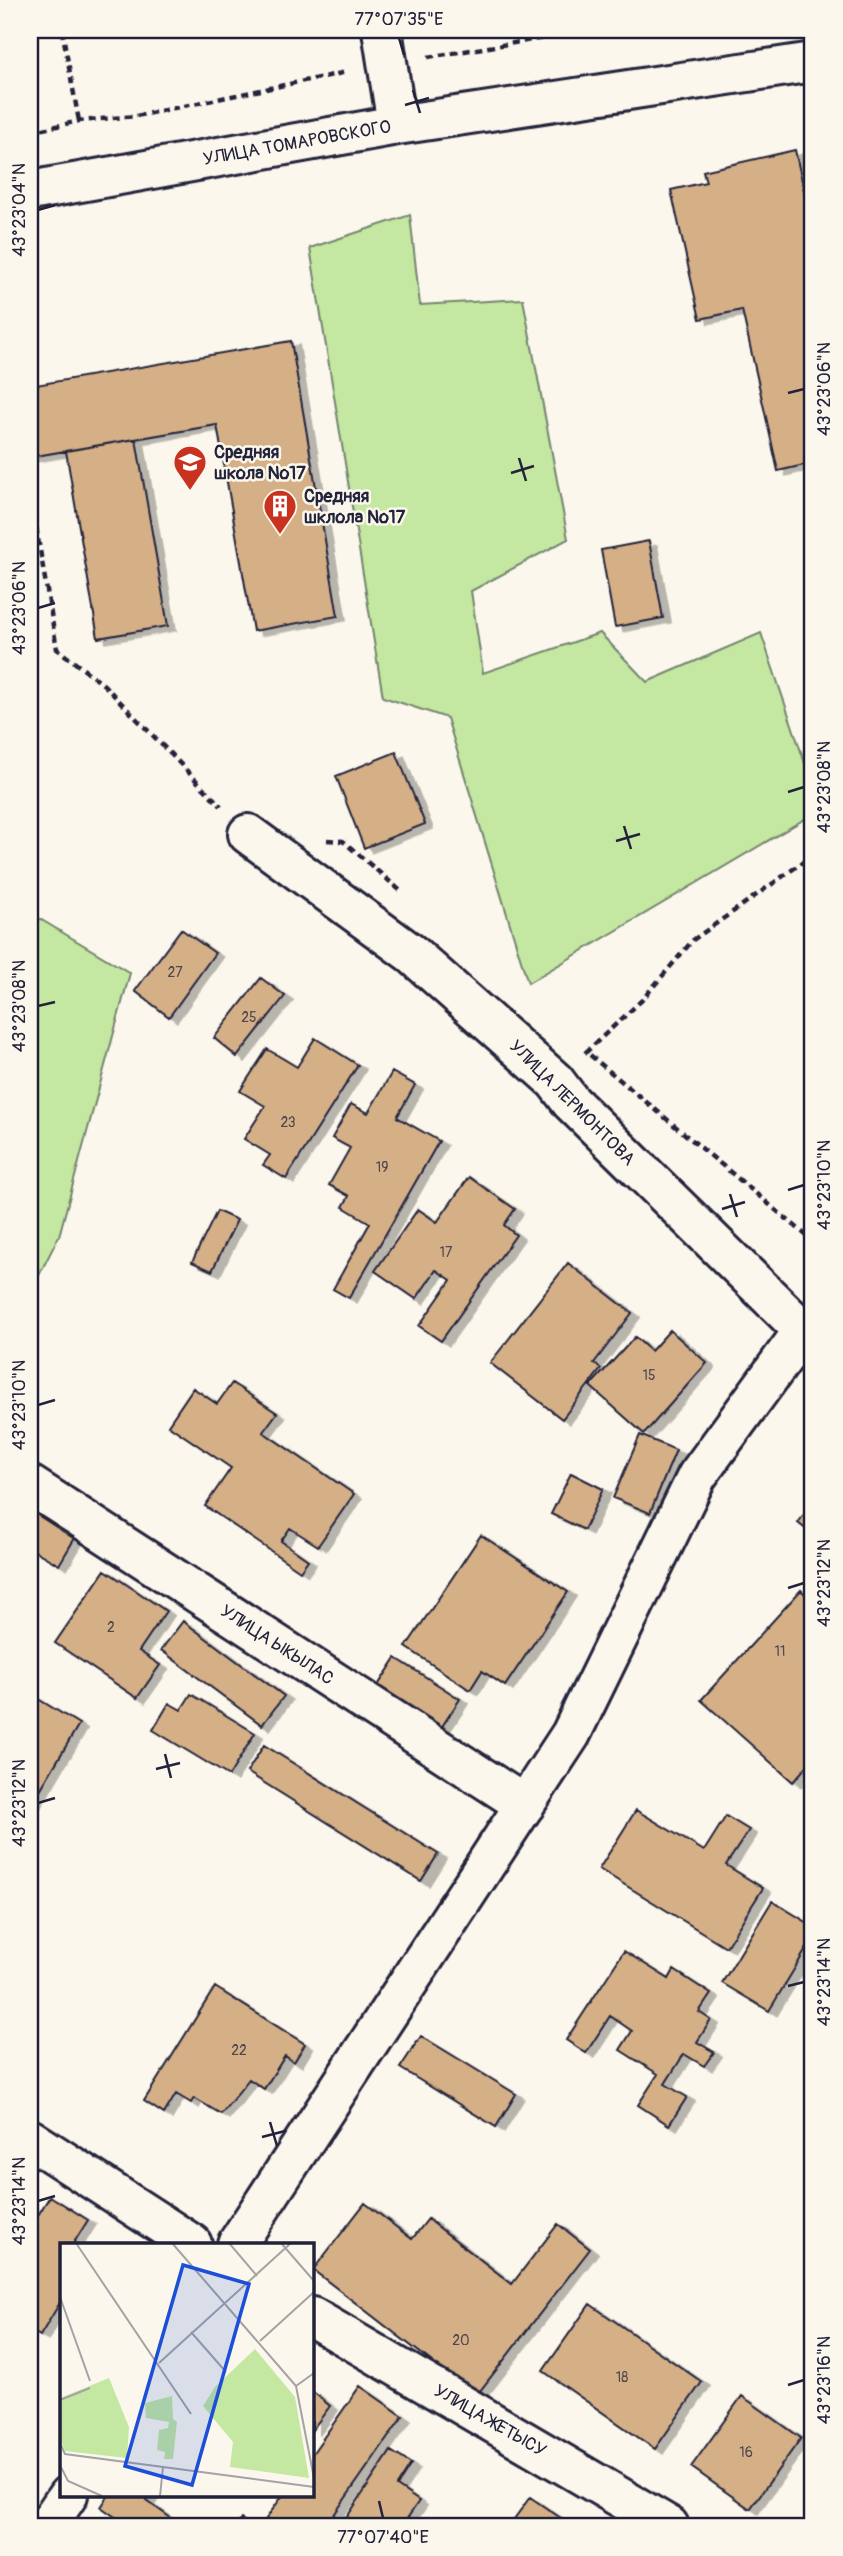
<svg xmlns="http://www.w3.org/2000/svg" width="843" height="2556" font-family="Pangolin,sans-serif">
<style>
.green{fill:#c4e7a1;stroke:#73846e;stroke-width:2}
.building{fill:#d5b087;stroke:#22223b;stroke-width:2;filter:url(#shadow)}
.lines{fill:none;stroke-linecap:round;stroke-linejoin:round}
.minor-casing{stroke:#22223b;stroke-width:44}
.path{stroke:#22223b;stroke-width:4.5;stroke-dasharray:7 5;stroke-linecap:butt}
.minor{stroke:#fbf7ec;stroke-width:38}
.ticks{fill:none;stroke:#22223b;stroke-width:2.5}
.labels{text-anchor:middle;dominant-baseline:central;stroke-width:5;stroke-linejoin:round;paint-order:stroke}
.number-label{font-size:14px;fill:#4f464e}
.street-label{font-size:18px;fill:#22223b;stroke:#fbf7ec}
.poi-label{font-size:18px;font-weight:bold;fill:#22223b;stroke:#fbf7ec;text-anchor:start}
.inset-road{fill:none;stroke:#a4a2a5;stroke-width:2}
.view{fill:#1d4ed8;fill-opacity:0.15;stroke:#1d4ed8;stroke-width:3.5}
.inset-edge{fill:none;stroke:#22223b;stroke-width:3.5}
.neatline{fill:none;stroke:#22223b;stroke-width:2.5}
.ticks-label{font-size:18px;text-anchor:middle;fill:#22223b}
</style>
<defs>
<filter id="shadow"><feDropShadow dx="8" dy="4.5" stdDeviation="0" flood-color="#0004"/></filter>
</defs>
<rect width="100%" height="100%" fill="#fbf7ec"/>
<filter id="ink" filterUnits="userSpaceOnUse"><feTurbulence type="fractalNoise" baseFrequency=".0143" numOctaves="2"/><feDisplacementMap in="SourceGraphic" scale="14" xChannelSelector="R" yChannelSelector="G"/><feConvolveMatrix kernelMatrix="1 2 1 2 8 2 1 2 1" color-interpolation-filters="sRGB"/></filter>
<g filter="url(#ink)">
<path class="green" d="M410,215L420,305L523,299L568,539L471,591L483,673L600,633L647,682L761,633L813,787V814L528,983L447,718L383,697L310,248Z
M30,913L130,973L59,1236L30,1293Z"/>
<path class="building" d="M795,150L810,217L813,216V463L778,471L742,310L700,319L671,190L706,182L703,171Z
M291,341L338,616L253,631L217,425L30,457V386Z
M136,439L168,626L98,638L66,451Z
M649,541L663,618L615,627L601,550Z
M396,752L425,824L364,848L336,776Z
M181,929L215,953L169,1017L135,991Z
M261,978L285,996L237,1057L214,1038Z
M315,1038L358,1065L286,1179L263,1165L270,1155L244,1139L265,1106L240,1091L267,1049L297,1067Z
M392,1072L415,1085L397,1117L439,1141L349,1298L333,1289L370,1223L343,1207L349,1196L329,1185L350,1148L332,1138L351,1104L368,1113Z
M469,1177L515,1209L504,1225L516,1235L441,1341L419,1326L451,1280L436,1270L416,1299L375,1271L418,1209L437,1222Z
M217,1211L237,1220L212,1271L192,1262Z
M568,1263L632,1313L594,1363L601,1369L562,1419L490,1363Z
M670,1330L707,1363L644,1434L590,1386L635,1337L651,1351Z
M232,1383L277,1413L263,1432L354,1494L318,1546L290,1528L281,1541L308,1560L300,1571L205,1506L231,1468L168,1425L193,1388L217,1404Z
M640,1435L676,1450L650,1513L613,1498Z
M571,1473L603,1489L584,1530L551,1514Z
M813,1502V1535L798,1523Z
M30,1510L76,1536L59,1565L30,1548Z
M481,1535L568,1592L505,1686L482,1671L470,1690L406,1647Z
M105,1570L166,1611L139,1651L160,1665L137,1698L55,1643Z
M801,1590L813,1602V1759L793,1782L701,1700Z
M183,1621L284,1696L262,1725L161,1650Z
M396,1658L460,1699L439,1731L375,1690Z
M30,1694L79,1724L30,1807Z
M191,1694L255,1733L229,1776L153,1730L169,1703L181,1710Z
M264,1745L438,1854L421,1881L247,1772Z
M636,1810L704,1851L726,1816L749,1830L726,1865L763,1888L726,1947L599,1869Z
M772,1901L813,1926V1938L769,2011L722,1983Z
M624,1951L669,1979L674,1970L711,1994L699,2012L711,2020L697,2042L714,2052L704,2066L684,2054L665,2084L687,2097L669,2125L638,2105L658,2074L620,2050L632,2031L610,2016L586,2053L566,2040Z
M215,1987L305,2044L294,2062L285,2056L264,2089L249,2079L221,2114L194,2098L191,2103L176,2094L164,2114L144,2101Z
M421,2036L516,2094L496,2127L400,2068Z
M50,2196L88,2220L73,2244H61V2301L40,2336L30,2330V2228Z
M365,2203L412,2239L428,2219L512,2284L558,2224L590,2249L476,2396L313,2270Z
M590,2304L702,2382L655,2449L543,2371Z
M360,2386L403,2416L326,2526H261L283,2495H312V2454Z
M312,2391L330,2406L312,2430Z
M742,2396L801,2438L750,2509L691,2467Z
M391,2451L411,2464L397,2486L419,2501L402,2526H341Z
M109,2495H151L147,2501L182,2526H128L101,2507Z
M530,2497L568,2523L566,2526H509Z
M241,2519L253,2526H236Z"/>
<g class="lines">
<defs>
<path id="minor" d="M382,30L397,125
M30,191L397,125L813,62
M248,834L412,954L555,1081L571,1102L813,1340
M30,1485L525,1805
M30,2139L192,2244
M237,2244L571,1734L697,1476L803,1331
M312,2317L669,2526
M47,2526L68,2495"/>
</defs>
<use href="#minor" class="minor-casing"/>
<path class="path" d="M62,30L79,121
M428,57L593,30
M30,132L79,121L136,116L347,72
M30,492L57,649L104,685L221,806
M327,840L343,841L403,893
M585,1053L642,1000L693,940L813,855
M590,1055L813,1241"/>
<use href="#minor" class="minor"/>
</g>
</g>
<path class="ticks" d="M399,38L404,55M413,90L420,113M405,105L429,98M38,210L55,205M788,393L804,389M519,458L526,481M511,473L534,466M38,608L55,603M788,792L804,787M624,826L631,849M616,841L640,834M38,1006L55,1002M788,1190L804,1185M730,1194L737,1217M722,1209L745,1202M38,1405L55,1400M788,1588L804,1583M165,1754L171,1778M156,1769L180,1763M38,1803L55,1798M788,1986L804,1982M270,2122L277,2146M262,2137L285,2131M38,2201L55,2196M788,2385L804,2380M379,2501L383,2518"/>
<defs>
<symbol id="school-pin" viewBox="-11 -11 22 30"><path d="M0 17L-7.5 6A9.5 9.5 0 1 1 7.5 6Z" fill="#c8321e" stroke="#fbf7ec"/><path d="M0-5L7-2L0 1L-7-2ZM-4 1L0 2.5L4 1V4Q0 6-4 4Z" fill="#fff"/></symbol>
<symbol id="building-pin" viewBox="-11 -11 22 30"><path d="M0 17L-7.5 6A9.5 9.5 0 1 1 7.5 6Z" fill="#c8321e" stroke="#fbf7ec"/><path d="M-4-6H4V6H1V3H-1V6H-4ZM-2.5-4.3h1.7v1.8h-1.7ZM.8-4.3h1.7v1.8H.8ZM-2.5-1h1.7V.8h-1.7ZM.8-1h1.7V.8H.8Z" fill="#fff"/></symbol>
</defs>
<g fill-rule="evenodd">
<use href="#school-pin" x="171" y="443" width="38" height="52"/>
<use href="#building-pin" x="261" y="487" width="38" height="52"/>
</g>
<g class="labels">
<g class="number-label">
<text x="175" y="972">27</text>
<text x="249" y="1017">25</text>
<text x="288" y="1122">23</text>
<text x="382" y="1167">19</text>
<text x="446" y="1252">17</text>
<text x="649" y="1375">15</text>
<text x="111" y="1627">2</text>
<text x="780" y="1651">11</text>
<text x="239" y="2050">22</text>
<text x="461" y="2340">20</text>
<text x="622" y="2377">18</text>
<text x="746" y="2452">16</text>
</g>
<g class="street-label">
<text transform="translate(297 143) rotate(-10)">УЛИЦА ТОМАРОВСКОГО</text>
<text transform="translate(572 1103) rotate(45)">УЛИЦА ЛЕРМОНТОВА</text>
<text transform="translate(277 1645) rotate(33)">УЛИЦА ЫКЫЛАС</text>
<text transform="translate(490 2421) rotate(30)">УЛИЦА ЖЕТЫСУ</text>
</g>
<g class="poi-label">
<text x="214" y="452">Средняя<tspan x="214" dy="21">школа №17</tspan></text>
<text x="304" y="496">Средняя<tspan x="304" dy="21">шклола №17</tspan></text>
</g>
</g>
<g transform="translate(60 2243)">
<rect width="254" height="254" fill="#fbf7ec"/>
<path d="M195,106L235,154L249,235L170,224L173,199L143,163L155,144ZM49,135L69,184L67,215L5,208L0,195V155ZM112,153L113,176L117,179L113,216H104L105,209L97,207L99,187L108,185L109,179L86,175L85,160Z" fill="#c4e7a1"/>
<path class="inset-road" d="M16,0L131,171M112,0L236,143L254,235M169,0L197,33M221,0L254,38M0,54L30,138M131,89L166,129M200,98L254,49M99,120L231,0M236,143L254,130M0,157L30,145M0,200L5,211L254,244M1,224L8,238L42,253M100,253L103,224"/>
<path class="view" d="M123,22L189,41L132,242L65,223Z"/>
<rect width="254" height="254" class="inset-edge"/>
</g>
<rect width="843" height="2556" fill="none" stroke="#fbf7ec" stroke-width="77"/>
<rect x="38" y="38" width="766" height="2480" class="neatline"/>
<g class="ticks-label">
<text x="399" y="25">77°07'35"E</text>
<text transform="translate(19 210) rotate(-90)" y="6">43°23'04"N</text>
<text transform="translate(824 389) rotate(-90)" y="6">43°23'06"N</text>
<text transform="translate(19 608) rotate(-90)" y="6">43°23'06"N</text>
<text transform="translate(824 787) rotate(-90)" y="6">43°23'08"N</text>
<text transform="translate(19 1006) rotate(-90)" y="6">43°23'08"N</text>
<text transform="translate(824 1185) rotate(-90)" y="6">43°23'10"N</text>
<text transform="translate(19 1405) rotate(-90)" y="6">43°23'10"N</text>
<text transform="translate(824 1583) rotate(-90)" y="6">43°23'12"N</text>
<text transform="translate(19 1803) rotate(-90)" y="6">43°23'12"N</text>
<text transform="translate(824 1982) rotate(-90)" y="6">43°23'14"N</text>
<text transform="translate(19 2201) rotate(-90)" y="6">43°23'14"N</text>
<text transform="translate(824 2380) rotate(-90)" y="6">43°23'16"N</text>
<text x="383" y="2543">77°07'40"E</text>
</g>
</svg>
